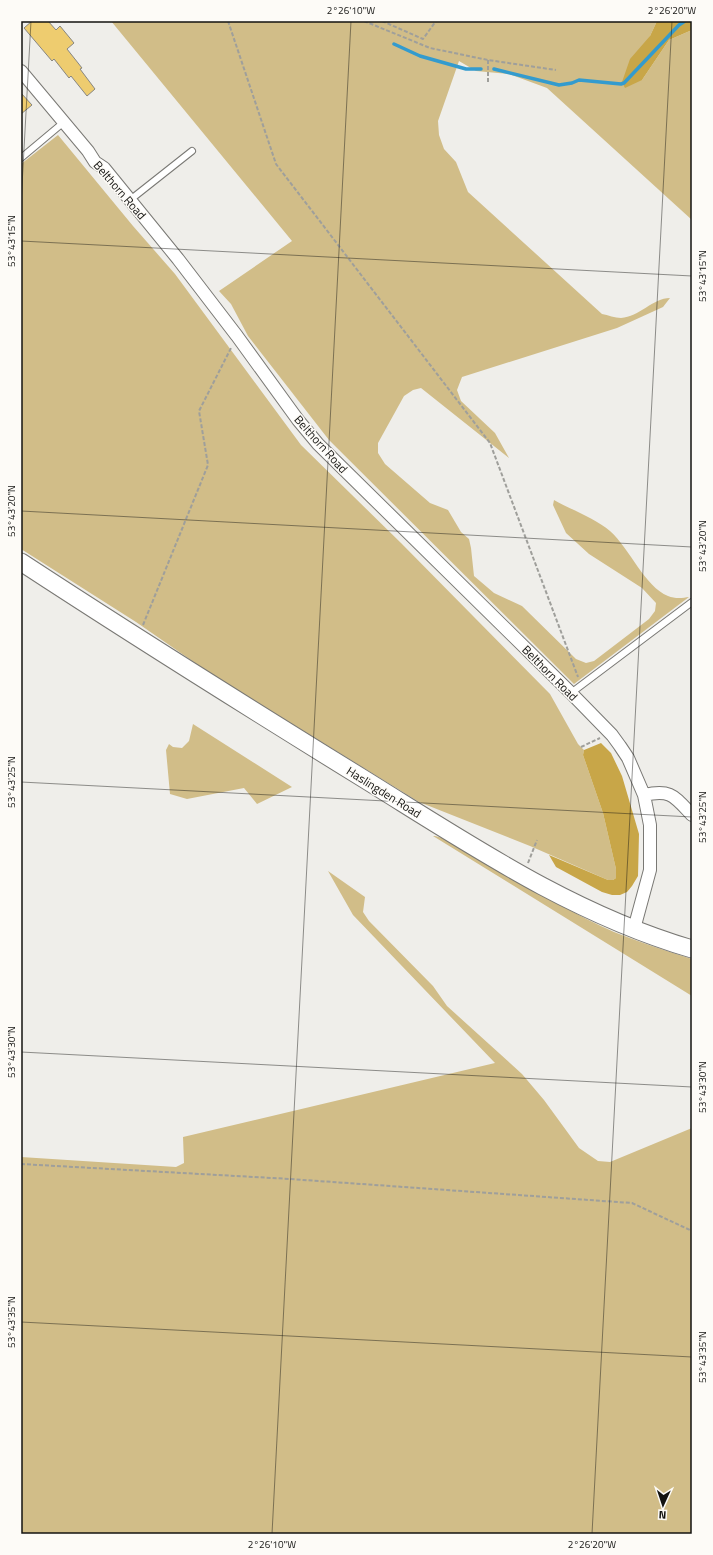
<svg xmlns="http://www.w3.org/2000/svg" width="713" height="1555" font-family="'Titillium Web',sans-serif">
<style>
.green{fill:#d1bd88}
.forest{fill:#c8a648}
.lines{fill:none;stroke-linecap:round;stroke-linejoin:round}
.stream{stroke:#339bce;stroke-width:3.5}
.building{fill:#eecc6f;stroke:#878682}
.lane-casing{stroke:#797874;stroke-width:8}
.street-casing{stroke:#797874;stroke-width:14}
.secondary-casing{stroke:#797874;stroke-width:19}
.path{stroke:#9f9f9b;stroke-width:2;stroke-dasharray:4 2;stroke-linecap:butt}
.lane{stroke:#fff;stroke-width:6}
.street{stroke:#fff;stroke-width:12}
.secondary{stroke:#fff;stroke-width:17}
.ticks{fill:none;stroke:#131311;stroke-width:1;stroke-opacity:0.45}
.labels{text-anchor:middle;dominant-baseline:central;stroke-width:3;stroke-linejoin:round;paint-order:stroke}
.street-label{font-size:12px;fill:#131311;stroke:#fdfbf7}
.neatline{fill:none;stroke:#131311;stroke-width:1.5}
.ticks-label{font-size:10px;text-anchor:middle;fill:#131311}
</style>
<rect width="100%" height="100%" fill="#efeeea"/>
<path class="green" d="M111,21H657L650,36L642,80L669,40L692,30V220L547,88L509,74L476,71L459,61L438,121L439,135L444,149L456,162L468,192L602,314C608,315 615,318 621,318C639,317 653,298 670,298L663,307L617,328L462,377L457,390L461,401L495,433L509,458L421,388L413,390L404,396L378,443V453L385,464L430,503L448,510L461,532L469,539L471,548L474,576L494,593L522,606L576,659L586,663L594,661L649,619L655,611L656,603L642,588L589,554L566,533L553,505L554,500C570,509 596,519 610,531C630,549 645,587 668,596C675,599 683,598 689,597L574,684L329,440L248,336L231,304L219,291L292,241Z
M58,135L133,226L175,274L301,445L401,543L550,694L578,744L584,750L583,755L603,813L616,869V878L613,880H608L530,846L419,802L211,674L136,622L21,549V164Z
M193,724L292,787L257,804L244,788L187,799L170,794L166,750L169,744L173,747L182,748L189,741Z
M433,836H435L446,839C501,870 556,906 614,932C639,942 666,951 692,959V996Z
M328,871L365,897L363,912L369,921L433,986L447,1006L522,1074L544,1100L579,1148L598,1161L610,1162L692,1128V1534H21V1157L176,1167L184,1163L183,1137L495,1063L353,915Z"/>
<path class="forest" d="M657,21H692V30L669,40L642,80L625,88L622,82L630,59L650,36Z
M601,743L611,753L622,776L639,834L638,876L632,886L627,892L620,895H612L602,892L556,867L549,855L608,880H613L616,878V869L603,813L583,755L584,750Z"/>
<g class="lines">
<path class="stream" d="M394,44L420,56L466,69H481
M494,69L559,85L572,83L579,80L621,84L624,83L679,25L685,21"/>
</g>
<path class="building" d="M32,21H48L56,30L60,26L74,43L67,49L82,68L80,69L95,89L87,96L71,76L69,78L54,59L52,61L24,28Z
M21,93L32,105L21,114Z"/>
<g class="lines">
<defs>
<path id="lane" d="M21,158L64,122
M130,200L192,151
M571,693L692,602"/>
<path id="street" d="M21,71L88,151L95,162L104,168L178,259L237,336L298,420L318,444L571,693L612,735L620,746L628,758L644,795L650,825V870L634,929
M644,795C671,789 674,796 692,815"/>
<path id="secondary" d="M21,562C134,636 249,708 364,779C469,844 572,914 692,949"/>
</defs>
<use href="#lane" class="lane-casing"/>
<use href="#street" class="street-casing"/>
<use href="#secondary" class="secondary-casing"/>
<path class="path" d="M228,21L276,164L490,443L578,677
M364,21L430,48L488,60L556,70
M382,21L423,39L436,21
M488,60V83
M143,625L208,465L199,411L231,348
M581,747L600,738
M528,863L537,840
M21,1164L290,1179L632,1203L692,1231"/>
<use href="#lane" class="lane"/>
<use href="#street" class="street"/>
<use href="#secondary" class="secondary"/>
</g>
<path class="ticks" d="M21,204L31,21M21,241L692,276M21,511L692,547M21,782L692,817M21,1052L692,1087M21,1322L692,1357M272,1534L351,21M592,1534L672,21"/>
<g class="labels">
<g class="street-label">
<text transform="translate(120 190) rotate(49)">Belthorn Road</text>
<text transform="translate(321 444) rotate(48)">Belthorn Road</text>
<text transform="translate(550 673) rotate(45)">Belthorn Road</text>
<text transform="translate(384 792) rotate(32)">Haslingden Road</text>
</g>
</g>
<rect width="713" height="1555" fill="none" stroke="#fdfbf7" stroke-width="44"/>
<g transform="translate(663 1505) rotate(183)" stroke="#fdfbf7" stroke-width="3" paint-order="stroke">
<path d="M0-3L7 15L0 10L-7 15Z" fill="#131311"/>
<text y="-6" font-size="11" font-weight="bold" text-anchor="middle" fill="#131311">N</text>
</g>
<rect x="22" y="22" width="669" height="1511" class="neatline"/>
<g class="ticks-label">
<text x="351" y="14">2°26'10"W</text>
<text x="672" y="14">2°26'20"W</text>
<text transform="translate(11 241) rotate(-90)" y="4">53°43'15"N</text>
<text transform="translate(702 276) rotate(-90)" y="4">53°43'15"N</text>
<text transform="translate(11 511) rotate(-90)" y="4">53°43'20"N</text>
<text transform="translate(702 546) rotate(-90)" y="4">53°43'20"N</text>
<text transform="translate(11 782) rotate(-90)" y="4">53°43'25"N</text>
<text transform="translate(702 817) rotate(-90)" y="4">53°43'25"N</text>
<text transform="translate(11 1052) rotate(-90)" y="4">53°43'30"N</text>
<text transform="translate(702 1087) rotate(-90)" y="4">53°43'30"N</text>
<text transform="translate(11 1322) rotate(-90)" y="4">53°43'35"N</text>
<text transform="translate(702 1357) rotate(-90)" y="4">53°43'35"N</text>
<text x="272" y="1548">2°26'10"W</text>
<text x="592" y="1548">2°26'20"W</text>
</g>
</svg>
